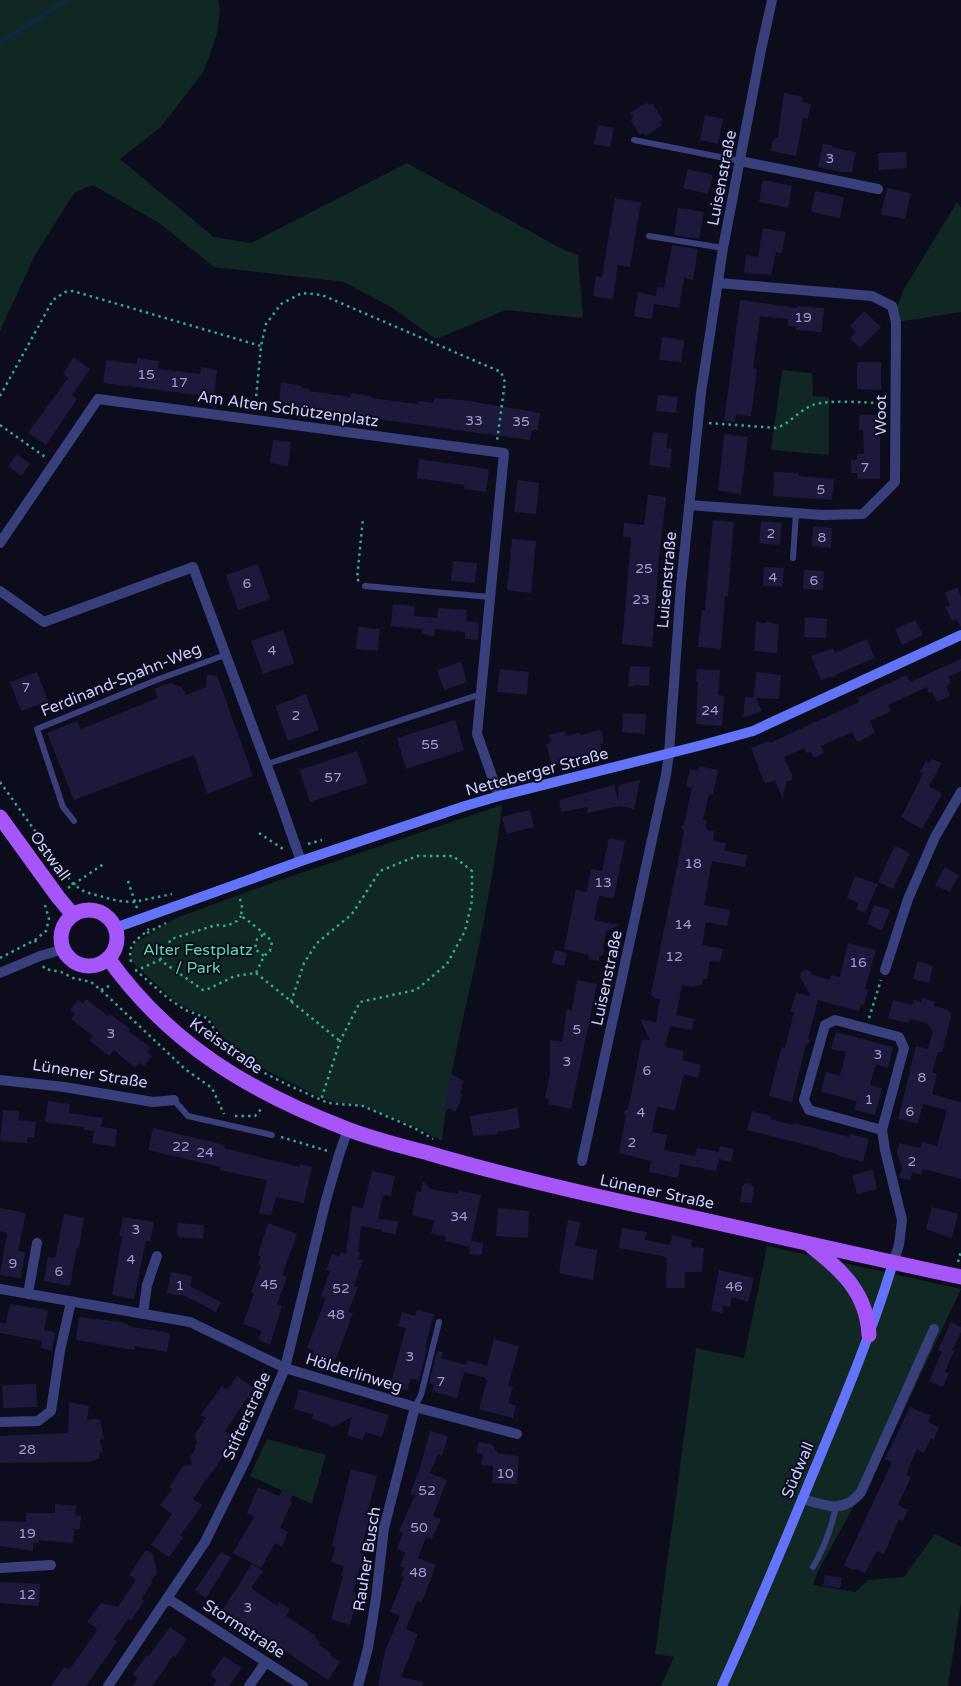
<svg xmlns="http://www.w3.org/2000/svg" width="961" height="1686" font-family="'Varela Round',sans-serif">
<style>
.green{fill:#102723}
.lines{fill:none;stroke-linecap:round;stroke-linejoin:round}
.stream{stroke:#0d2840;stroke-width:4.5}
.building{fill:#1c193d}
.path{stroke:#31aa93;stroke-width:2.5;stroke-dasharray:2.5 4;stroke-linecap:butt}
.lane{stroke:#393f7a;stroke-width:6}
.street{stroke:#393f7a;stroke-width:10}
.secondary{stroke:#6474fa;stroke-width:10}
.primary{stroke:#a655f9;stroke-width:15}
.labels{text-anchor:middle;dominant-baseline:central;stroke-width:4;stroke-linejoin:round;paint-order:stroke}
.number-label{font-size:14px;fill:#9e9ecd}
.street-label{font-size:16px;fill:#cacbfd;stroke:#0d0c1d}
.park-label{font-size:16px;fill:#5ad9a9;stroke:#0d0c1d}
</style>
<rect width="100%" height="100%" fill="#0d0c1d"/>
<path class="green" d="M0,0H218L220,8L217,34L204,71L161,127L120,159L214,237L251,243L407,163L560,248L578,255L583,318L506,310L436,339L391,307L344,282L214,267L159,223L93,185L75,192L35,255L0,331Z
M957,202L961,208V312L891,323L903,291Z
M782,370L812,373L813,396L829,397V455L771,450Z
M502,805C497,852 488,899 479,945C466,1010 448,1074 442,1141L420,1129L363,1106L331,1101L313,1094L244,1059L225,1040L209,1017L186,1008L171,998L131,961V951L135,943L176,918L277,881Z
M767,1246L961,1289L889,1442L817,1573L813,1585L855,1592L868,1580L904,1577L935,1534L961,1547V1602L948,1686H661L674,1657L655,1654L696,1348L744,1358Z
M267,1439L326,1455L312,1504L250,1476Z"/>
<g class="lines">
<path class="stream" d="M0,43L66,0"/>
</g>
<path class="building" d="M784,93L802,97L801,102L811,104L808,119L803,118L796,156L771,151L773,140L778,137Z
M647,102L649,105L652,103L663,120L660,122L662,125L646,136L644,133L640,135L631,121L633,116L630,113Z
M705,115L723,119L718,144L700,140Z
M598,125L614,128L610,147L594,144Z
M823,144L831,145L834,148L856,152L852,172H842L818,167Z
M906,152L907,168L879,170L878,153Z
M688,169L713,175L708,194L683,188Z
M763,180L792,186L788,208L759,202Z
M887,188L911,193L905,219L881,214Z
M815,191L844,197L840,218L811,212Z
M615,198L641,202L630,267L618,265L613,299L593,296L596,276L602,277Z
M678,208L704,212L699,239L674,235Z
M763,228L786,232L782,253L776,252L771,275L744,273L746,255L758,257Z
M672,245L698,249L693,280L684,278L679,308L654,304L652,319L634,316L638,292L656,296L657,287L664,288Z
M740,300L797,308V306L824,308L822,332L796,330V326H788V319L760,316L753,368L757,369L751,416L736,414L735,422L724,421Z
M864,311L881,327L860,348L850,338L856,332L850,326Z
M662,337L684,340L681,362L659,360Z
M74,357L90,369L72,395L77,399L46,445L28,433L68,378L63,374Z
M137,358L159,361L158,369L200,374L201,367L217,370L214,397L103,383L106,360L137,364Z
M857,362H881V390L857,389Z
M281,382L302,386V388L310,389L309,391L351,397V393L371,396V398L418,404L419,401L434,403V398L462,400L540,413L538,431L532,430L530,440L356,416L299,407V409L279,406Z
M658,395L678,397L676,413L656,411Z
M859,415H880V479H857V473H851V460H857V454H864L863,430H859Z
M653,432L668,434L666,448L672,449L670,468L649,465Z
M724,434L748,437L741,494L718,491Z
M273,440L291,442L288,466L270,463Z
M17,454L30,464L21,476L8,466Z
M419,459L489,469L486,492L464,489L465,485L417,478Z
M774,472L799,473V476L834,479L832,500L773,496Z
M518,480L539,483L536,514L514,512Z
M648,495L666,497L659,558L652,647L622,644L631,538L623,537L624,523L644,525Z
M713,520L734,522L728,597L725,596L721,649L698,647L702,610H705Z
M761,521L782,523L780,545L759,543Z
M813,526L832,528L831,548L812,546Z
M512,539L536,541L531,593L507,590Z
M453,561L477,563L475,583L451,581Z
M258,564L270,599L238,610L226,575Z
M764,567L784,568L782,587L763,586Z
M804,570L824,571L823,590L803,589Z
M957,587L961,597V628L957,619L952,621L945,607L950,605L945,593Z
M393,604L415,606L414,616L437,618L438,608L467,610L466,621L479,623L478,640L465,639V632L435,629L434,636L421,634L422,629L391,626Z
M814,617L815,618L827,619L826,638L804,637L805,618Z
M768,620L771,623L779,624L777,653L754,651L756,622L765,623Z
M915,620L923,635L902,645L895,629Z
M358,627L380,629L378,651L356,649Z
M283,630L294,663L263,674L251,641Z
M867,639L875,658L835,675L833,678L830,677L821,680L811,656L833,648L835,653Z
M961,659V671L948,677L951,683L946,686L950,696L937,702L932,692L929,693L927,687L888,705L891,711L870,721L875,733L857,742L852,732L821,746L824,753L814,758L811,752L807,753L804,748L784,757L792,775V780L786,782L783,799L775,780L765,784L751,748L769,741L770,743L859,702L858,698L906,675L910,682Z
M461,662L467,682L444,690L437,670Z
M630,666L650,667L649,686L636,685L628,687Z
M500,669L529,672L527,695L497,692Z
M697,669L720,670L718,695L724,696L722,726L696,724L698,682L696,681Z
M37,672L48,701L21,711L10,682Z
M756,672L781,675L779,699L756,698L762,711L743,718L745,697H754Z
M207,675L217,676L253,776L207,794L194,755L74,800L47,733L77,721L81,729L158,698L154,689L170,683L182,687L186,695L206,687Z
M306,694L319,730L288,741L275,706Z
M623,713L646,714L645,734L622,732Z
M455,720L464,750L406,769L397,738Z
M601,730L604,743L600,744L602,752L552,766L546,744L551,743L549,735L565,731L566,736L580,733V735Z
M357,751L368,783L310,802L299,770Z
M932,759L942,763L929,786L942,794L922,829L901,817L923,774L920,772L926,761L929,764Z
M699,766L718,770L713,795L709,794L703,820H707L705,829L714,831L713,841L726,843L724,851L747,855L745,867L712,861L704,905L730,910L727,926L706,922L702,945L723,949L720,962L710,961L707,979H703L702,985L699,984L698,986L695,985V987L682,985L676,1015L694,1019L692,1030L670,1026L665,1047L684,1051L682,1060L701,1065L698,1078L684,1074L675,1110L657,1107L652,1132L667,1135L664,1150L695,1156L697,1148L719,1152L720,1146L734,1149L731,1162L719,1159L716,1171L680,1164L678,1178L649,1172L651,1161L619,1153L626,1116L623,1112L628,1109L642,1040H650L640,1019L656,1022L660,999L654,998L651,994L684,832L681,826L684,824L692,788L686,787L690,769L698,771Z
M640,780L634,809L620,806L587,813L588,807L561,812L559,800L614,785L618,800L619,785Z
M530,810L534,827L507,834L502,817Z
M609,838L625,841L614,898L599,896L594,920L619,925L606,931L603,948L604,950L603,955L599,957V961L588,959L589,955L564,949L576,890L587,892L591,869L602,871Z
M895,846L910,853L893,889L878,882Z
M945,867L959,875L950,892L935,885Z
M855,876L878,884L865,913L856,909L859,903L847,898Z
M874,905L890,910L882,930L867,924Z
M848,943L876,950L865,989H868L864,1005L861,1004L859,1011L818,1000L808,1038L810,1042L806,1044L792,1102L769,1096L780,1053L782,1047L785,1048L794,1012H790L796,993L811,996L800,977L801,972L805,970L810,971L812,975L830,980L831,975L840,977Z
M555,950L567,953L564,966L552,963Z
M918,961L933,966L929,983L913,979Z
M577,980L597,984L571,1109L548,1104L549,1099L545,1098L550,1074V1040L562,1042L567,1009L572,1010Z
M922,998L935,1002L934,1006L949,1010V1012L952,1013L942,1052H938L932,1072L937,1074L932,1094L961,1102V1179L923,1169L921,1175L912,1172L910,1180L899,1178L902,1169L897,1152L899,1143L920,1148L922,1142L937,1146L947,1110L923,1104L918,1124L898,1119L916,1046L928,1049L933,1032L927,1023L910,1019L908,1023L888,1018L893,1000L912,1005L914,1000L921,1002Z
M86,999L108,1016L110,1014L130,1029L128,1031L151,1048L147,1052L152,1056L144,1066L139,1063L135,1068L114,1050L109,1056L89,1040L93,1036L71,1019L75,1014L70,1010L78,1000L83,1004Z
M836,1032L893,1047L888,1068L876,1064L870,1085L882,1088L875,1115L855,1110L857,1101L821,1092L826,1072L840,1076L846,1052L831,1049Z
M451,1074L464,1081L461,1087L463,1088L460,1094L463,1095L460,1100L461,1101L455,1112L448,1108L446,1112H444Z
M48,1101L70,1104L69,1113L103,1118L101,1127L117,1129L115,1147L92,1143L94,1131L84,1130V1127L45,1122Z
M517,1108L520,1128L497,1132L498,1134L473,1136L470,1116Z
M3,1110L19,1111L18,1120L36,1122L34,1138L27,1137V1143L0,1141Z
M752,1111L771,1116L770,1119L793,1125L794,1123L849,1137L850,1134L869,1139L863,1162L837,1155V1154L819,1149V1148L747,1130Z
M153,1128L225,1145L224,1148L271,1160L300,1167V1164L312,1167L304,1203L276,1197L271,1215L259,1213L267,1180L220,1170V1167L148,1150Z
M873,1170L877,1189L857,1194L852,1175Z
M372,1171L395,1176L391,1196L383,1195L378,1219L398,1221L396,1234L382,1232V1230L361,1226L358,1252L360,1253L358,1259L363,1260L354,1286L358,1287L348,1312L353,1313L332,1369L311,1361L314,1350L307,1348L326,1298L321,1296L330,1271L326,1270L332,1254L339,1257L341,1252L346,1254L352,1206L363,1208Z
M423,1181L430,1189L458,1194V1190L481,1195L471,1241L483,1243L482,1255L469,1254L470,1247L445,1241L446,1236L431,1234L434,1221L412,1215L417,1191L421,1192Z
M746,1183L750,1184L754,1187L752,1203L740,1202L742,1186Z
M932,1207L958,1214L952,1238L926,1229Z
M0,1208L26,1213L18,1251L25,1252L21,1278L0,1275L7,1233L0,1231Z
M498,1208L529,1211L528,1238L496,1236Z
M64,1214L84,1218L79,1248L77,1247L70,1286L44,1281L48,1257L55,1258Z
M123,1217L154,1222L150,1242L146,1241L134,1299L112,1295L122,1237L119,1236Z
M568,1220L581,1222L575,1246L597,1250L593,1280L559,1273Z
M178,1223L204,1225L203,1239L177,1237Z
M268,1223L297,1234L282,1275L287,1277L277,1304L282,1306L270,1345L258,1339L262,1331L243,1324L254,1293L251,1292L261,1265L258,1264L261,1256L258,1255Z
M622,1228L647,1232L645,1240L670,1245L672,1235L692,1240L691,1247L704,1248L702,1272H685V1288H666L667,1257L619,1248Z
M719,1270L754,1278L748,1302L732,1297L730,1307L723,1306L722,1313L711,1311Z
M171,1272L192,1276L190,1286L221,1302L216,1312L185,1296L167,1293Z
M10,1304L48,1310L44,1330L55,1332L52,1351L41,1348L42,1341L0,1333V1322L6,1324Z
M417,1310L434,1314L425,1347L427,1348L419,1381L411,1378L407,1391L390,1386L406,1328L398,1326L402,1312L415,1316Z
M79,1317L121,1322L133,1327L170,1333L167,1352L135,1346L134,1350L76,1340Z
M951,1322L961,1327V1332L952,1350L954,1351L945,1372L949,1373L943,1387L929,1381L942,1352L938,1350Z
M494,1339L519,1346L508,1386L513,1387L508,1403L516,1405L513,1418L479,1409L487,1380L485,1379L486,1378L464,1372L457,1398L432,1391L434,1385L429,1383L437,1351L443,1352L441,1358L466,1365L467,1360L487,1366Z
M237,1376L254,1388L225,1431L235,1438L230,1445L232,1450L227,1451L193,1499L202,1505L180,1536L183,1538L169,1557L151,1545L172,1514L160,1505L172,1489L169,1487L183,1466L192,1465L190,1457L196,1448L194,1447L197,1443L195,1434L206,1418L201,1415L222,1386L227,1390Z
M36,1384L37,1407L3,1408L2,1385Z
M299,1389L389,1415L382,1437L365,1432L363,1440L347,1435L352,1417L333,1427L329,1426L328,1424L312,1419L313,1414L294,1409Z
M69,1402L89,1406L87,1420L100,1419L104,1439L100,1440L103,1452L99,1453L100,1458L88,1462L0,1463V1436L68,1433Z
M910,1407L931,1416L928,1422L939,1427L934,1439L931,1438L924,1453L917,1449L906,1475L911,1477L898,1505L908,1510L903,1521L899,1519L884,1554L877,1551L865,1573L856,1569L853,1570L844,1565L892,1462L885,1459Z
M430,1431L448,1436L442,1456L438,1454L430,1473L447,1480L433,1516L441,1519L432,1539L426,1537L418,1558L436,1565L422,1602L417,1601L406,1629L418,1634L401,1677L423,1682V1686H378L385,1651L400,1616L390,1612L404,1577L401,1576L404,1568L400,1566L405,1553L397,1549L403,1533L399,1531L415,1495L410,1494L420,1468Z
M479,1442L491,1444L498,1453L519,1456L517,1484L492,1483L493,1466L481,1465L483,1454L476,1453Z
M351,1469L377,1476L367,1514L370,1515L360,1553L364,1554L353,1592L359,1593L350,1625L331,1619L343,1576H341L344,1566L331,1562L336,1547L332,1546Z
M258,1487L279,1496L282,1490L293,1495L290,1501L292,1502L280,1528L288,1532L282,1547L275,1543L261,1568L233,1553L254,1517L247,1513Z
M55,1504L76,1506L75,1515L81,1516L80,1529H74L73,1543L39,1540V1543H33V1551L0,1546V1521L26,1522V1513H55Z
M146,1550L153,1554L157,1573L151,1581L153,1582L141,1599L144,1601L131,1621L128,1619L114,1639L117,1642L86,1686H51L64,1667L69,1670L97,1631L96,1630L97,1628L87,1622L101,1603L118,1607L136,1580L129,1575Z
M221,1552L231,1558L206,1598L195,1590Z
M252,1564L263,1571L251,1588L277,1606L279,1602L290,1609L286,1616L316,1636L315,1638L321,1642L319,1645L331,1653L330,1655L340,1662L328,1680L223,1609Z
M825,1575L842,1578L840,1588L823,1586Z
M0,1582L40,1584L39,1606L0,1603Z
M170,1627L187,1639L175,1657L173,1656L152,1686H132L138,1678L133,1674L147,1655L149,1656Z
M224,1656L242,1668L229,1686H213L217,1680L210,1675Z"/>
<g class="lines">
<path class="path" d="M0,396L53,300L65,292L73,291L261,346
M255,409L261,346L266,324L281,304L302,293L322,295L501,372L505,382L497,441
M709,423L776,428C790,424 799,410 813,405C829,399 865,403 883,403
M0,425L45,457
M359,581L357,579L363,518
M0,782L73,884L85,892L118,901L134,902L172,894
M259,833L283,849
M308,844L322,840
M128,881L137,908
M68,888L105,863
M147,933L166,923
M263,935L257,939L255,949L264,956
M35,940L37,946
M0,958L35,940L46,931L49,919L45,905
M160,960L171,939L216,925L227,926L237,921L241,916
M131,962C127,942 137,941 149,929
M43,966L45,969L61,972L73,978L91,982L101,990L185,1069L212,1088L224,1114
M135,971L160,960L203,990H206L235,976L256,973L264,956L270,951L272,942C268,936 248,920 241,916L242,907L239,895
M256,973L340,1041
M140,974L169,999L185,1010L207,1018L223,1042L241,1061L288,1085L328,1103L363,1106L416,1129L433,1139
M101,990L111,985
M291,1002L304,963L317,943L352,914L380,871L417,856H453L472,871V901L465,931L447,964L416,990L360,1002L340,1041L321,1100
M869,1018L881,980
M235,1116H255L263,1107
M281,1137L328,1151
M958,1262L961,1251"/>
<path class="lane" d="M634,140L740,161
M649,236L723,248
M793,558L796,513
M365,586L490,597
M267,764L481,694
M74,821L63,807L37,729L159,679L225,655
M174,1100L188,1116L272,1135
M415,1407L421,1395L439,1322
M813,1567C825,1547 831,1529 836,1507"/>
<path class="street" d="M740,161L878,189
M689,505L822,515L863,514L895,482L896,322L892,306L872,296L718,283
M0,543L98,399L504,453L477,734L499,796
M0,591L44,622L193,567L276,790L301,861
M885,970L908,899L935,837L961,792
M0,973L40,956L64,949
M0,1080L64,1087L153,1102L174,1100
M882,1130L809,1110L804,1100L825,1025L835,1020L899,1037L904,1048L882,1130L885,1150L902,1220L899,1245L893,1263
M582,1161L666,775L669,753L681,585L701,393L723,248L761,50L772,0
M0,1289L190,1322L285,1368L415,1407L517,1434
M28,1294L37,1243
M143,1314L147,1285L157,1256
M0,1422L38,1421L51,1411L60,1351L71,1302
M803,1499C826,1506 843,1514 861,1492L934,1329
M0,1568L51,1565
M167,1598L303,1686
M108,1686L205,1542L246,1459L285,1368L326,1200L339,1155L348,1129
M249,1686L266,1662
M358,1686L368,1648L376,1598L384,1528L415,1407"/>
<path class="secondary" d="M115,928L301,861L465,806L499,796L706,744L753,731L961,635
M722,1686C755,1613 786,1539 816,1466C844,1399 872,1332 893,1263"/>
<path class="primary" d="M0,817L58,897L73,915
M61 938a28 28 0 1 1 56 0a28 28 0 1 1-56 0Z
M108,958C169,1044 250,1092 347,1129C373,1139 401,1146 428,1153C506,1176 585,1194 664,1211C763,1233 862,1256 961,1277
M812,1247C843,1271 867,1294 869,1335"/>
</g>
<g class="labels">
<g class="number-label">
<text x="830" y="158">3</text>
<text x="803" y="317">19</text>
<text x="146" y="374">15</text>
<text x="179" y="382">17</text>
<text x="474" y="420">33</text>
<text x="521" y="421">35</text>
<text x="865" y="467">7</text>
<text x="821" y="489">5</text>
<text x="771" y="533">2</text>
<text x="822" y="537">8</text>
<text x="644" y="568">25</text>
<text x="773" y="577">4</text>
<text x="814" y="580">6</text>
<text x="247" y="583">6</text>
<text x="641" y="599">23</text>
<text x="272" y="650">4</text>
<text x="26" y="687">7</text>
<text x="710" y="710">24</text>
<text x="296" y="715">2</text>
<text x="430" y="744">55</text>
<text x="333" y="777">57</text>
<text x="693" y="863">18</text>
<text x="603" y="882">13</text>
<text x="683" y="924">14</text>
<text x="674" y="956">12</text>
<text x="858" y="962">16</text>
<text x="577" y="1029">5</text>
<text x="111" y="1033">3</text>
<text x="878" y="1054">3</text>
<text x="567" y="1061">3</text>
<text x="647" y="1070">6</text>
<text x="922" y="1077">8</text>
<text x="869" y="1099">1</text>
<text x="910" y="1111">6</text>
<text x="641" y="1112">4</text>
<text x="632" y="1142">2</text>
<text x="181" y="1146">22</text>
<text x="205" y="1152">24</text>
<text x="912" y="1161">2</text>
<text x="459" y="1216">34</text>
<text x="136" y="1229">3</text>
<text x="131" y="1259">4</text>
<text x="13" y="1263">9</text>
<text x="59" y="1271">6</text>
<text x="269" y="1284">45</text>
<text x="180" y="1285">1</text>
<text x="734" y="1286">46</text>
<text x="341" y="1288">52</text>
<text x="336" y="1314">48</text>
<text x="410" y="1356">3</text>
<text x="441" y="1381">7</text>
<text x="27" y="1449">28</text>
<text x="505" y="1473">10</text>
<text x="427" y="1490">52</text>
<text x="419" y="1527">50</text>
<text x="27" y="1533">19</text>
<text x="418" y="1572">48</text>
<text x="27" y="1594">12</text>
<text x="248" y="1607">3</text>
</g>
<g class="street-label">
<text transform="translate(722 178) rotate(-79)">Luisenstraße</text>
<text transform="translate(288 409) rotate(8)">Am Alten Schützenplatz</text>
<text transform="translate(881 415) rotate(-90)">Woot</text>
<text transform="translate(667 580) rotate(-85)">Luisenstraße</text>
<text transform="translate(121 680) rotate(-22)">Ferdinand-Spahn-Weg</text>
<text transform="translate(537 772) rotate(-15)">Netteberger Straße</text>
<text transform="translate(50 856) rotate(54)">Ostwall</text>
<text transform="translate(607 978) rotate(-78)">Luisenstraße</text>
<text transform="translate(226 1046) rotate(35)">Kreisstraße</text>
<text transform="translate(90 1074) rotate(9)">Lünener Straße</text>
<text transform="translate(657 1192) rotate(12)">Lünener Straße</text>
<text transform="translate(354 1373) rotate(17)">Hölderlinweg</text>
<text transform="translate(247 1416) rotate(-66)">Stifterstraße</text>
<text transform="translate(798 1470) rotate(-67)">Südwall</text>
<text transform="translate(367 1559) rotate(-81)">Rauher Busch</text>
<text transform="translate(244 1629) rotate(33)">Stormstraße</text>
</g>
<g class="park-label">
<text x="198" y="950">Alter Festplatz<tspan x="198" dy="18">/ Park</tspan></text>
</g>
</g>
</svg>
